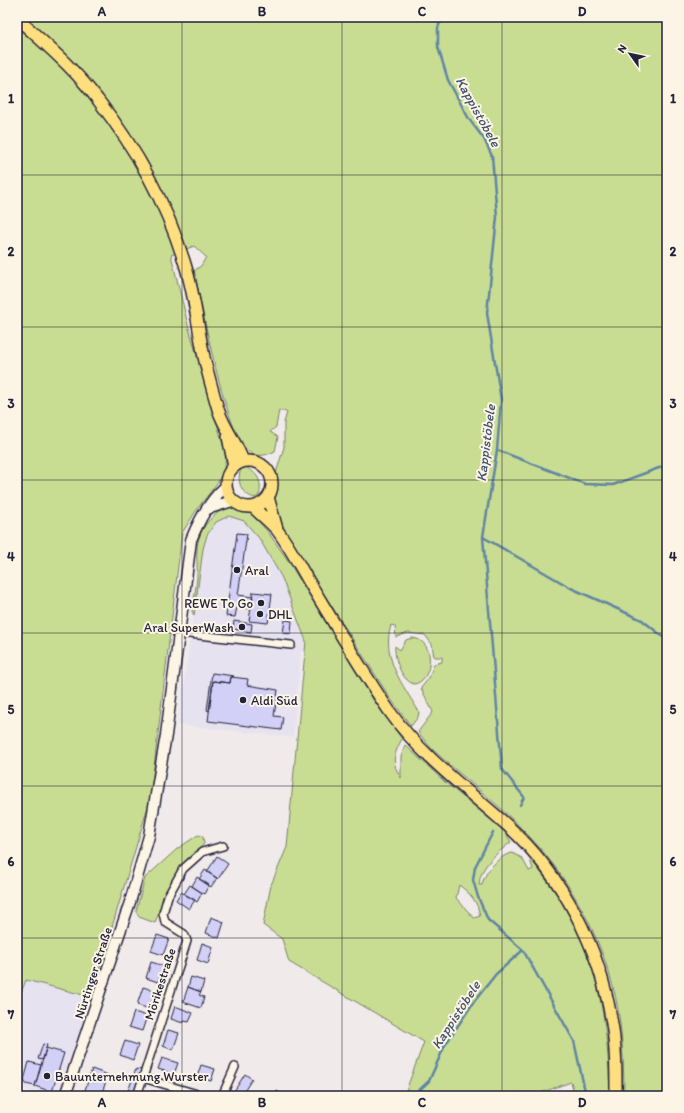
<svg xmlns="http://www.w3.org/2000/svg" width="684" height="1113" font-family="Itim,sans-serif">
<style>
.built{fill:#e7e2ef}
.green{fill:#c9dd92;stroke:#768066;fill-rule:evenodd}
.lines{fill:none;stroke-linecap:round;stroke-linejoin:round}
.stream{stroke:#6084a4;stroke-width:2.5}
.building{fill:#d3d0f8;stroke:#22223b}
.street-casing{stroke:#22223b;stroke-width:10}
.secondary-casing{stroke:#22223b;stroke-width:13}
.primary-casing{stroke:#22223b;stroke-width:14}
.street{stroke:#fcf5e5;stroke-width:7}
.secondary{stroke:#fcf5e5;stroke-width:10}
.primary{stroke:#fedf80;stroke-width:11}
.grid{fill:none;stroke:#22223b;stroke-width:1;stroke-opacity:0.55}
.poi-dot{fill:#22223b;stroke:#fcf5e5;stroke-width:1.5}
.labels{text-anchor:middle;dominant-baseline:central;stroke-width:4;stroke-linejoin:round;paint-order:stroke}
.poi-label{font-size:13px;fill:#22223b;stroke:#fcf5e5;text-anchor:start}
.street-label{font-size:13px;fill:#22223b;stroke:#fcf5e5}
.water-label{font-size:14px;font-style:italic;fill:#415370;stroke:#fcf5e5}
.neatline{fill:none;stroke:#22223b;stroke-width:1.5}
.grid-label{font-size:13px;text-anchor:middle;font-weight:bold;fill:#22223b}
</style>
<rect width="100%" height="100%" fill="#f0eaeb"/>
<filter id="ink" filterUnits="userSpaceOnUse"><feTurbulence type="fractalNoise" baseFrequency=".025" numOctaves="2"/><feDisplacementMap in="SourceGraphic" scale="8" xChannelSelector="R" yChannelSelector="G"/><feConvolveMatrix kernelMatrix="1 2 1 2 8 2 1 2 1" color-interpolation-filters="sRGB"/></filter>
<g filter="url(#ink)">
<path class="built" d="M230,516L244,521L259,538L282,578L306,641L305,652H301L293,737L178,725L203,549L207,535L216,522Z
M26,980L91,997L58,1096H34L23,1088L18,1095L17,1094V1003Z"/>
<path class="green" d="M17,17H667V1096H624C624,1072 623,1047 620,1023C612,956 574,881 526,833C497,802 462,777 431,748L418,732L433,712L421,688L429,678L434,664L442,662V657H434L432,644L425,635L408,633L396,637L395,626L391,625C381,658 403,685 419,712L418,717L411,726L390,698L291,542L275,510L274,501L278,484L276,473L284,447V423L287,412L279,410L276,427L270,432L278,437L275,451C267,455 258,458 249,452C225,434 202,305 194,271L201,266L206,257L194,246L171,255L188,325L225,451C228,475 214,486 201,504C194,513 188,524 182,533L150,800L91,997L26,980L17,1003Z
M245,467C257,472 263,482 259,495L255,498C242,495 236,482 241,469Z
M232,507L249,511L268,532L287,559L374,701L402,739C393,756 391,762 401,778V757L405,745L445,782L505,832L511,842C497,853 480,866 479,885H482C484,872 500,855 512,853L522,858L529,871L533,869L529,857C539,870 549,883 558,896C599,957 608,1025 610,1096H575L571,1082L540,1093H518V1096H404L424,1042L289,962L282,939L263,925L271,885L287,847L306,641L282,578L259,538L244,521L229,516L216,522L207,535L203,549L194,616L192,611C194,599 196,588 197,577C198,567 196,558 197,549C198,530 213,510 232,507ZM459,885C470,893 478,902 480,916L474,918L456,898Z
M412,638C436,639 434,681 414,684C401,680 394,658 395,646L400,650L406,640Z
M198,835L203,837L204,844C180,864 165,894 155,923L139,917L136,911L145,878L177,849Z"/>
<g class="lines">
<path class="stream" d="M442,17L438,28V47L448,80L469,119L484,139L492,156L497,217L487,313L501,400L497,450L483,537L502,769L524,797L520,805
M497,450L585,484L613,485L667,465
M483,537L571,588L642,620L667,640
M493,832L475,867L473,880L478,897L488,920L523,950L574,1041L586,1096
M413,1096L429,1081L445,1045L473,1003L496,974L523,950"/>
</g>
<path class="building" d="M237,533L247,534L238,595L253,597L251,609L237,607L235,617L226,616Z
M253,592L272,594L268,623L249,621Z
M285,620L292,621L291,634L283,633Z
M234,621L252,624L251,632L233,629Z
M212,673L234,676L231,677L230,683L213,681L209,711L207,710Z
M231,677L248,679L247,685L278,690L274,716L283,717L281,730L208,721L213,681L230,683Z
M217,856L228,864L218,879L207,872Z
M205,870L217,878L211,887L199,879Z
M197,877L209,885L204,894L192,886Z
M190,885L202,893L197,902L184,894Z
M181,892L195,900L189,909L176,900Z
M211,917L224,922L219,938L206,933Z
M157,935L169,939L163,955L151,951Z
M202,943L213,947L208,964L197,960Z
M151,962L164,966L158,982L146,978Z
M191,977L204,981L201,992L188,987Z
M143,987L156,991L150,1009L137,1005Z
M188,987L201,992L199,995L204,997L201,1008L183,1002Z
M175,1006L193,1013L189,1022L184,1021L183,1023L171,1019Z
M134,1012L147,1016L142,1031L129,1027Z
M168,1030L179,1033L173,1050L163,1046Z
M125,1041L138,1045L133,1060L120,1055Z
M43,1044L47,1045L43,1060L38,1059Z
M46,1048L64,1053L52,1092L35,1086Z
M162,1058L178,1063L174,1074L158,1069Z
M29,1062L41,1065L35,1086L26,1084L24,1080Z
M201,1065L215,1069L211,1081L197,1077Z
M92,1069L108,1075L101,1096H83Z
M136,1069L142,1070L134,1096L127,1094Z
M245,1074L252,1079L241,1096H231Z
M153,1091L168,1096H151Z
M277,1091L285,1096H274Z
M572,1092L573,1096H559Z"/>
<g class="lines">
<defs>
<path id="street" d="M180,633L291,645
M143,1078L204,1096
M137,1096L187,941L184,934L165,922L163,913L168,896L183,869L202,852L223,846
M222,1096L235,1067"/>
<path id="secondary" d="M207,509L232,501
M65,1096L130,902L149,836L166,735L191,540C199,520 209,501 225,487"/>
<path id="primary" d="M17,18C45,44 75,69 98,100C138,151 169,208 187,271C195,299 198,328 204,357C208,374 213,392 218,409C224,428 237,443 243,461
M228,437L234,466
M226 484a23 23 0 1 1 46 0a23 23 0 1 1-46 0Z
M268,497L277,529
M253,507C261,515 270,522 277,530C291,548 302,571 314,590C339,631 363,673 390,712C422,757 467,789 508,826C562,875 599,946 611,1018C616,1043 616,1070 616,1096"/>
</defs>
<use href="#street" class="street-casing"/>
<use href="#secondary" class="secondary-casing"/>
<use href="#primary" class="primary-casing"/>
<use href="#street" class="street"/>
<use href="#secondary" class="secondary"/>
<use href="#primary" class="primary"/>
</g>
</g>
<path class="grid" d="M182,17V1096M342,17V1096M502,17V1096M17,175H667M17,327H667M17,480H667M17,633H667M17,786H667M17,938H667"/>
<g class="poi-dot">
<circle cx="237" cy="570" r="4"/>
<circle cx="261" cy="603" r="4"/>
<circle cx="260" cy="614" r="4"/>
<circle cx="242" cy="627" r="4"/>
<circle cx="243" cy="700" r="4"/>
<circle cx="47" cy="1076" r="4"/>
</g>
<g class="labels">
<g class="poi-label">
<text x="245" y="570">Aral</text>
<text x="253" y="603" text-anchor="end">REWE To Go</text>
<text x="268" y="614">DHL</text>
<text x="234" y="627" text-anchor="end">Aral SuperWash</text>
<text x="251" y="700">Aldi Süd</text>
<text x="55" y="1076">Bauunternehmung Wurster</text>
</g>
<g class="street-label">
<text transform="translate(93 973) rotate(-72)">Nürtinger Straße</text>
<text transform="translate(160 984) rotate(-72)">Mörikestraße</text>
</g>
<g class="water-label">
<text transform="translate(478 112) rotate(61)">Kappistöbele</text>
<text transform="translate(486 443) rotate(-83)">Kappistöbele</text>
<text transform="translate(456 1015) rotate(-57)">Kappistöbele</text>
</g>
</g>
<rect width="684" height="1113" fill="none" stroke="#fcf5e5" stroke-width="44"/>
<g transform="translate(630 54) rotate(303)" stroke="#fcf5e5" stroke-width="3" paint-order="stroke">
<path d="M0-3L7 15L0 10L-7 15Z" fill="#22223b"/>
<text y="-6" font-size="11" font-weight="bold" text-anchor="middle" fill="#22223b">N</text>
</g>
<rect x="22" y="22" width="640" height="1069" class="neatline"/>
<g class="grid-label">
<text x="102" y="16">A</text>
<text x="262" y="16">B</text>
<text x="422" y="16">C</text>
<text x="582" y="16">D</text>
<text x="11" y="103">1</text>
<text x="673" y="103">1</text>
<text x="11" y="256">2</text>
<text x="673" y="256">2</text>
<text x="11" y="408">3</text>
<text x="673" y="408">3</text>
<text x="11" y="561">4</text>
<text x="673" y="561">4</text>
<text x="11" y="714">5</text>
<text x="673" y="714">5</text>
<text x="11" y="866">6</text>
<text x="673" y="866">6</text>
<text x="11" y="1019">7</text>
<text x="673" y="1019">7</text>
<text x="102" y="1107">A</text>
<text x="262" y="1107">B</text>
<text x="422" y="1107">C</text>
<text x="582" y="1107">D</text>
</g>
</svg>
